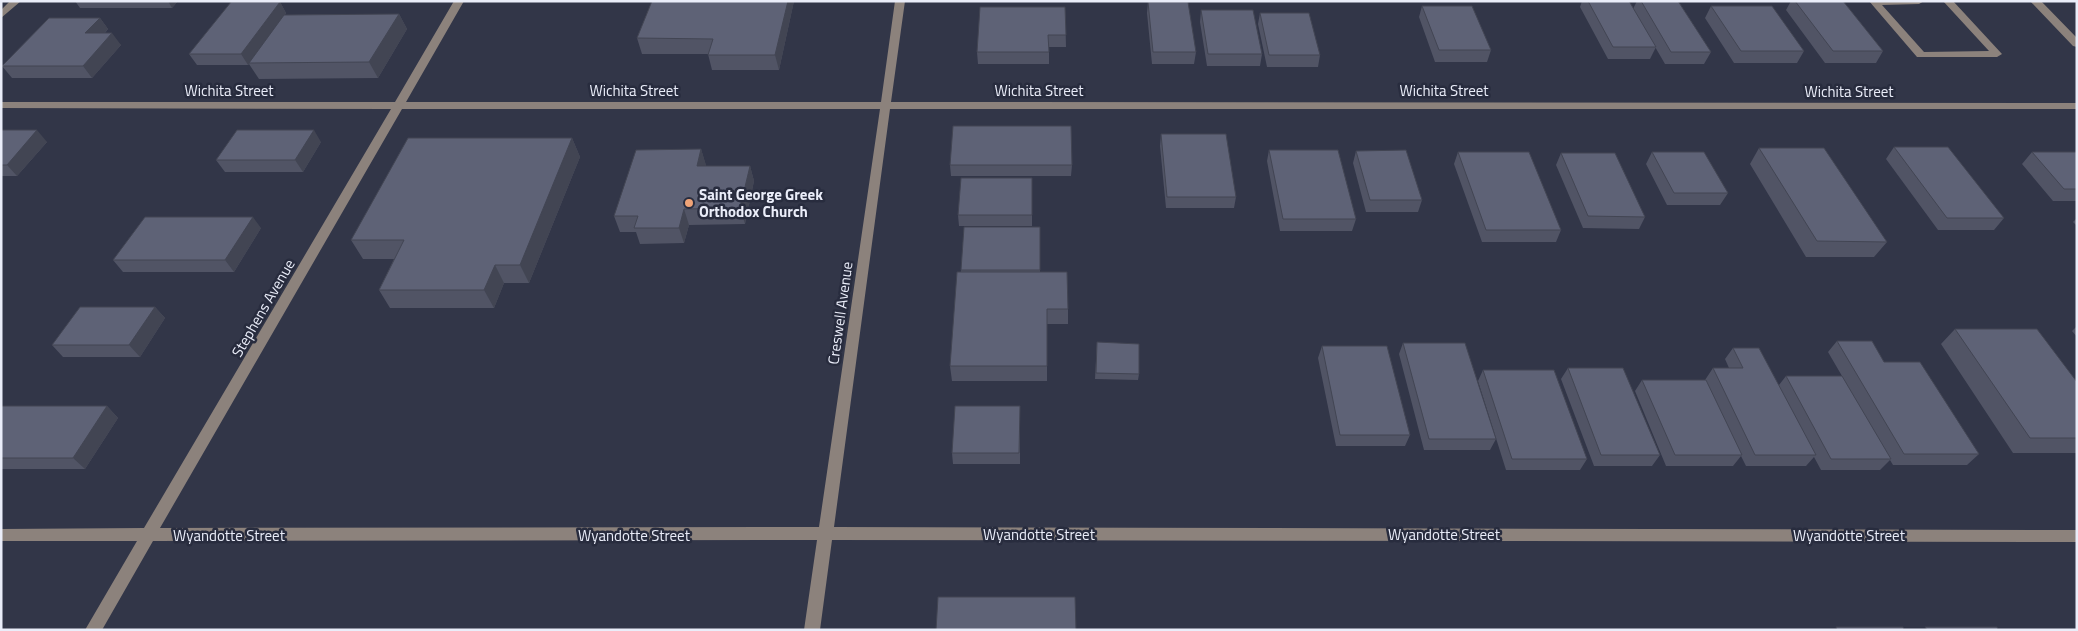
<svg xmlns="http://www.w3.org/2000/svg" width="2078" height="631" font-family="'Titillium Web',sans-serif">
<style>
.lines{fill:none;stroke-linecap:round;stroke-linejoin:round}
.minor{fill:#8c827c;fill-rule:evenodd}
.wall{fill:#515465}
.shaded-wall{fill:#424553}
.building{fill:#5e6276;stroke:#424553}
.poi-dot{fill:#efa377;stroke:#282c3e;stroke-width:2}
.labels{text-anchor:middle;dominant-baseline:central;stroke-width:5;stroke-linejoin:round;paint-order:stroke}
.street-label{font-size:15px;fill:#eaedf9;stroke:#282c3e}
.poi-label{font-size:15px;font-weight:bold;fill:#eaedf9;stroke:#282c3e;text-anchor:start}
</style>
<rect width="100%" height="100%" fill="#323648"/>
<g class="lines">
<path class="minor" d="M10,1H21L1,18V10Z
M454,1H464L406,102H881L895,1H905L891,102L2077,103V109H890L834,527L2077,530V542L832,540L820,630H804L817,540L153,541L102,630H85L137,541H1V529L144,528L391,109L1,108V102H395ZM402,109H880L819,527L160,528Z
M1869,1H1924L1919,4L1882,5L1924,52L1989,51L1943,1H1953L2002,54L1997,57H1917Z
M2030,1H2041L2077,38V47L2073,46Z"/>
</g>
<path class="wall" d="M75,1H178L172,8H80Z
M652,1H794L779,70H712L708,54H642L637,38Z
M1582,1H1629L1656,47L1650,59H1608L1580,7Z
M1637,1H1678L1711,52L1704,64H1665L1633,9Z
M1791,1H1843L1883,51L1876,63H1825L1786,10Z
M280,2L286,13L285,15L399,14L407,29L378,78L259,79L249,64L248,65H197L189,54Z
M1148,2L1196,52L1194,64H1152L1147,13Z
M1422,6L1491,50L1487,62H1435L1419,17Z
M1711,6L1804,51L1797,63H1734L1705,18Z
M1065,7L1066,47H1049V64H978L977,52Z
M1201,10L1262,54L1260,66H1207L1200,22Z
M1260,13L1320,55L1318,67H1267L1258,24Z
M100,18L108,29L105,33L121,45L92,78H12L2,66Z
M1,130L47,142L17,176H1Z
M1161,134L1236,197L1234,208H1166L1160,146Z
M572,138L580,157L529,283H504L494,308H390L379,290L394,259H363L351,240Z
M321,142L303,172H225L216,160Z
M1894,147L2004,218L1994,230H1938L1886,159Z
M1759,148L1887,242L1874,257H1806L1750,164Z
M701,149L706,166H750L754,181L745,224L689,225L684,243L640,244L636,232H620L614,216Z
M1269,150L1356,219L1352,231H1280L1267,161Z
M1356,151L1422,200L1418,212H1366L1353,163Z
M1458,152L1561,230L1556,242H1482L1454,164Z
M1652,152L1728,193L1720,205H1667L1646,164Z
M2032,152H2077V201H2053L2022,164Z
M1561,153L1645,217L1639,229L1583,228L1556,165Z
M950,165H1072L1071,176H951Z
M1032,178V226H959L958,215Z
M2077,218V226L2073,222Z
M1040,227V272L1068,309V324H1047V381H952L950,366L961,270Z
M261,228L234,272H123L113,260Z
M155,307L165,318L140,357H63L52,345Z
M2077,326V337L2072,331Z
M1955,329L2077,382V453H2013L1941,344Z
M1837,341L1884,362L1979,454L1967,465H1893L1890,460L1880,470H1821L1814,457L1806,466H1746L1741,456L1733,466H1666L1635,391L1642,380H1705L1713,368H1729L1725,359L1733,348L1779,385L1786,376H1842L1828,352Z
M1097,342L1139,374L1138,380L1095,379Z
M1403,343L1496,439L1490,450H1424L1399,354Z
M1322,346L1410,435L1405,446H1336L1318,358Z
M1568,368L1660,455L1652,466H1594L1561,379Z
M1483,370L1587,459L1580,470H1506L1478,381Z
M1,406H107L118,418L85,469H1Z
M1020,406V464H953L952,453Z"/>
<path class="shaded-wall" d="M168,1H178L172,8Z
M788,1H794L779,70L775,55Z
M280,2L286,13L248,65L241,54Z
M399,14L407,29L378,78L369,62Z
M100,18L108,29L94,45L85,33Z
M112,33L121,45L92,78L83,66Z
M37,130L47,142L17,176L7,165Z
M314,130L321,142L303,172L295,160Z
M572,138L580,157L529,283L520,265Z
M701,149L706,165L701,182L697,166Z
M750,166L754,181L745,224L740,208Z
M684,209L689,225L684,243L679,228Z
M253,217L261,228L234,272L225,260Z
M495,265L504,283L494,308L484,290Z
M155,307L165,318L140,357L129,345Z
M107,406L118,418L85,469L73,458Z"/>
<path class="building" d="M652,1H788L775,55H708L713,39L637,38Z
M1588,1H1629L1656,47H1613Z
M1641,1H1678L1711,52H1671Z
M1795,1H1843L1883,51H1833Z
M231,2H280L241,54H189Z
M1148,2H1188L1196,52H1153Z
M1422,6H1472L1491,50H1439Z
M1711,6H1772L1804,51H1741Z
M980,7H1065L1066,35H1048L1049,52H977Z
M1201,10H1253L1262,54H1208Z
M1260,13H1309L1320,55H1269Z
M399,14L369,62L249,63L284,15Z
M49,18H100L85,33H112L83,66H2Z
M953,126H1071L1072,165H950Z
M1,130H37L7,165H1Z
M237,130H314L295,160H216Z
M1161,134H1226L1236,197H1167Z
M408,138H572L520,265H495L484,290H379L404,240H351Z
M1894,147H1948L2004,218H1947Z
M1759,148H1824L1887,242L1817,241Z
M701,149L697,166H750L740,208L684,209L679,228H634L638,216H614L636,150Z
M1269,150H1338L1356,219H1283Z
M1406,150L1422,200H1370L1356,151Z
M1458,152H1529L1561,230H1486Z
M1652,152H1704L1728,193H1674Z
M2032,152H2077V189H2064Z
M1561,153H1615L1645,217L1588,216Z
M961,178H1032V215H958Z
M145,217H253L225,260H113Z
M964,227H1040V270H961Z
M957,272H1067L1068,309H1047V366H950Z
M80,307H155L129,345H52Z
M1955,329H2037L2077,382V438H2030Z
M1837,341H1872L1884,362H1920L1979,454H1904Z
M1097,342L1139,344V374L1096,373Z
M1403,343H1465L1496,439H1429Z
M1322,346H1387L1410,435H1340Z
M1733,348H1759L1816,455H1755L1713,368H1743Z
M1568,368H1623L1660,455H1601Z
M1483,370H1554L1587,459H1512Z
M1786,376H1842L1891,459H1831Z
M1642,380H1706L1742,455H1675Z
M1,406H107L73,458H1Z
M955,406H1020L1019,453H952Z
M938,597H1075L1076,630H936Z
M1836,627H1903L1904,630H1837Z
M1925,627H1997L1998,630H1927Z"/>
<circle class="poi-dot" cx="689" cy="203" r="5"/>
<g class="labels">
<g class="street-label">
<text x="229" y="90">Wichita Street</text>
<text x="634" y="90">Wichita Street</text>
<text x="1039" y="90">Wichita Street</text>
<text x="1444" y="90">Wichita Street</text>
<text x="1849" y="91">Wichita Street</text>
<text transform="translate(263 308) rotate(-60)">Stephens Avenue</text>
<text transform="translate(840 313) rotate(-82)">Creswell Avenue</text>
<text x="1039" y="534">Wyandotte Street</text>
<text x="1444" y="534">Wyandotte Street</text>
<text x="229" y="535">Wyandotte Street</text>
<text x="634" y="535">Wyandotte Street</text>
<text x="1849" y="535">Wyandotte Street</text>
</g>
<g class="poi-label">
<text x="699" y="194">Saint George Greek<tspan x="699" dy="17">Orthodox Church</tspan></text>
</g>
</g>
<rect width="2078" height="631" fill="none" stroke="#eaedf9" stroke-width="5"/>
</svg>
